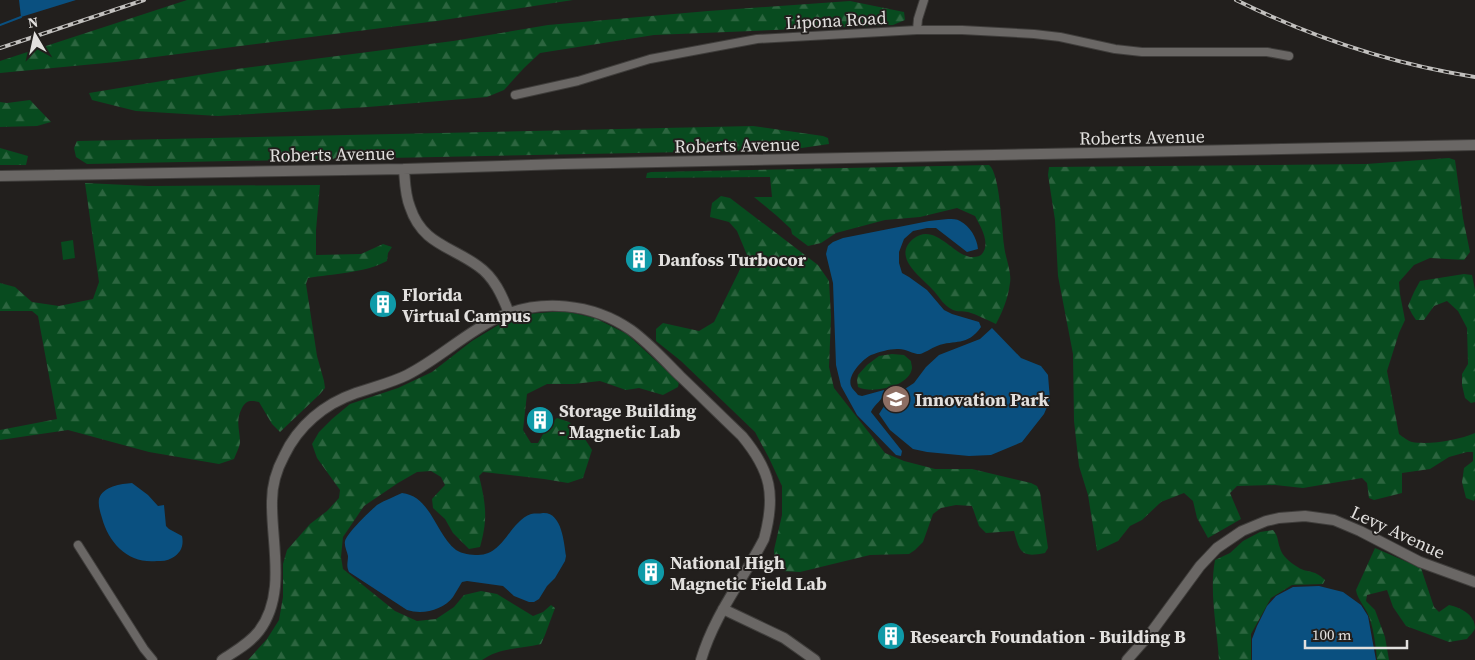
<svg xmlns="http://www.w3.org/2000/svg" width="1475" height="660" font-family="'Source Serif 4',serif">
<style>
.forest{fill:url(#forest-firs)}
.pitch{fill:#084b1f}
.water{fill:#0a5080}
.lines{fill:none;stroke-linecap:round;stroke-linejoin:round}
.stream{stroke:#0a5080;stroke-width:2}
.street-casing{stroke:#3f3d3b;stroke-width:10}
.secondary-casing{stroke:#3f3d3b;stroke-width:12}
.street{stroke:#6a6765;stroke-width:8}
.secondary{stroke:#6a6765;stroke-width:10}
.rail-casing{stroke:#c2c0be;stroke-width:4}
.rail{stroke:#221f1d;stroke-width:2;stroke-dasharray:5.5;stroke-linecap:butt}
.labels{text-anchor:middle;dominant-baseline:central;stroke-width:4;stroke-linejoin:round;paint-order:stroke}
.street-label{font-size:18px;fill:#e2e0de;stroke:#221f1d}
.poi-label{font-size:18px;font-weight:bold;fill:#e2e0de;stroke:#221f1d;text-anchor:start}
</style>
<defs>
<pattern id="forest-firs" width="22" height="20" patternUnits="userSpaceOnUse" patternTransform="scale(1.25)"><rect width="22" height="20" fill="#084b1f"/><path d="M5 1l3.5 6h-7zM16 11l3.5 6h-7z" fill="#2c653f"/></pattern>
</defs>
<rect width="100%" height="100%" fill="#221f1d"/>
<path class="forest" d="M187,0H573L437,21L116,62L0,73V61Z
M850,1L904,12L905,20L893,25L654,35L540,53L524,68L504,90L487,97L368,107L218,116L136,111L92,100L89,93L229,70L453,41L548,25L708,11Z
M30,100L51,122L37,126L0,127V102L7,103Z
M753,126L823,136L828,138L829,144L788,150L87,164L76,157L74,148L77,141Z
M0,148L28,156L26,165H0Z
M1449,158L1455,160L1463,218L1470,252L1464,260L1430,258L1414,265L1399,282L1400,294L1405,320L1399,333L1387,371L1399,434C1403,437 1408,441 1412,442C1430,445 1459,440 1475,433V498L1474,501L1466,498L1462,482L1464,468L1473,461V452H1467L1449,457L1430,469L1402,473V493L1374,500L1369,498L1367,483L1362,478L1303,488L1275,485L1237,486L1230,493L1241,519L1208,538L1197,518L1193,501L1184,493L1161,502L1142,520L1130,526L1118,541L1097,551L1088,495L1079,466L1074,421L1073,354L1058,276L1055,220L1048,175L1049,167L1366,164Z
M989,165C1000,173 1002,230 1004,245C1005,257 1012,272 1010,283C1008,298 1003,311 996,324C987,320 978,315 968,312C963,311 957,312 953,310C944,306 940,298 934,291C923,278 891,258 913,239C934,222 951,253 970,257C974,257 978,257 981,255C992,244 980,226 975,216L957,208L920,217L885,220L836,233L821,243L808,246L792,234L791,229L777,216L754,197H772L770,177L646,178L647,173L651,172Z
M85,183L148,186L320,185L316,230V255L361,254L383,244L392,247L388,253L387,261C365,273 332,274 308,278L306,284L317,356L324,381L325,388L320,394L280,432L272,424L259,402C251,400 246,400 242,408C235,421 240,430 240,443C239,448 236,454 234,459L219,464L149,452L68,430L0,440V430L57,419L38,316L32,311H0V283L15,287L32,302L59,306L93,299L99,282Z
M721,196L730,198L818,265L829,281L831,317L829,367L834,388L885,453L904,461L935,469H972L1031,483L1037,486L1040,492L1048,548L1045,553C1020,558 1020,552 1014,531L986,533L979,526L972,506L956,505L941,508L933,514L923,542L915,550L909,554L870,555L800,572L781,571L775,566L774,550L782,515V486L769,458L755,432L681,361L656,341V329L663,323L699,331L714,322L747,255L737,231L729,222L710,217L712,203Z
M1464,274L1472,275L1475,290V402L1471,403L1465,398L1462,385V374L1468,364L1467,328L1458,311L1447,301L1434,306L1424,320H1416L1412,314L1408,306L1414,292L1420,281Z
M564,311L595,318L627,334L679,382L678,387L663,395L639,388L626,390L600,381L574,384H547L527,394L523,430L531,443H538L547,427L557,418L569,422L583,436L592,450L583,478L568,483L544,479L483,472L479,476C486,504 488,519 480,547L469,549L453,533L445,519L433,508L432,499L445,485L441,477L431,471L417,472L398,483L364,506L343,537L341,557L343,569L395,611L417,621L436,619L454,607L464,595L481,591L497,594L533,616L543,612L551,605L555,608L545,635L541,644C521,649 500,647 482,660H248L267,639L279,620L283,597V564L287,550L310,524L327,511L339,498L340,490L317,458L312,444L319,432L332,419L350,404L398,388L432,372L472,341L500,324L528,314Z
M892,354L904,355L911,361C911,363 912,366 912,368C910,387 871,394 858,387L857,380L858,375L867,365L879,356Z
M1273,530C1279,537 1277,540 1280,548C1282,556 1290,562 1296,566C1307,574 1313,568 1325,580L1323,584L1292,585L1271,598L1251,634V660H1219C1217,627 1209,592 1215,560L1230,553L1243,541L1260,532Z
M1375,548L1421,568L1434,607L1439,612L1449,605C1459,607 1475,614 1475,628C1474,632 1469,636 1467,639L1449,642L1406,626L1393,607L1387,590L1367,595L1366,601L1375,610L1385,637L1389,660H1377C1376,647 1374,632 1370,619C1367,609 1357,599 1356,590Z"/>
<path class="pitch" d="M73,240L75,258L63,260L61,242Z"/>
<path class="water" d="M19,0H76L21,17Z
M948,219C952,219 957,219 960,221C970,226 977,238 978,249L967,252L936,228H927L913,231L904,239L899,252V263L902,273L909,277L927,290L944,310L952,314L979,322L981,327C967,347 955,339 937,346C931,348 925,353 920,354C912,354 905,348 897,349C889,349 879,352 871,355C863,359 847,375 851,386C852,389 856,392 858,395L862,396L884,390C885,399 874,404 871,412L902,451L901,456L896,455L857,415L841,386L836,365L833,283L826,254L828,246L833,242L843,238L929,221Z
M992,328L1021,358L1041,366L1048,375L1050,400L1044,414L1022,442L991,455L969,456L927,452L913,449L890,430L879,414L888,400L914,383L926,367L939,355L980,339Z
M132,483L148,495L158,506L164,505L166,526L169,529L182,536C184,546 181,553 172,558C167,561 162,561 157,561C129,564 109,544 102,518C100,512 98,505 99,499C103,486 121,484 132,483Z
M402,493C431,496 436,535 456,550C462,554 471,555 478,555C504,555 509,522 531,514C535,513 539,514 543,513C562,512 564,543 566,556L565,561L555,578L547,586L539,599L534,602H529L514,596L503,586L467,581L462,582C459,587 456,592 453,597C443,610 423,615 407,610L349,572C346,566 348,562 348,556C347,551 344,546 345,541C348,532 370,511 377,505C385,500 394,497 402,493Z
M1319,586L1343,592L1361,605L1368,616L1376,660H1252V639L1257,626L1267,606L1276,596L1293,587Z"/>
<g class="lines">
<path class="stream" d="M0,25L21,17"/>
<defs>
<path id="street" d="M917,30L918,19L924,0
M515,95L578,81L650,59L757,39L917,30H962L1034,34L1060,37L1115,49L1142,52H1267L1289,56
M78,545L144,649L153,660"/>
<path id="secondary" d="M404,169C405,182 405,195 410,207C422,244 451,246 478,266C494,277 502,295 509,313
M0,176L404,169L563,164L1475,145
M723,609L784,638L815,660
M222,660C235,651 249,644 259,631C287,594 271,543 272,501C272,486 277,469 284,456C298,426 324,404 356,393C373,387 391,383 407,375C439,359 465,333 497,318C540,298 592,303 631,330C649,343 664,360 680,376C701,396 721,416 742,436C771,471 776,495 764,539C743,580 714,615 701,660
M1127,660L1150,634L1200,566L1217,548L1242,531L1266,521L1279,518L1305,516L1334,520L1360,531L1420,562L1475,582"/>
</defs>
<use href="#street" class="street-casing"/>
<use href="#secondary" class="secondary-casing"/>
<use href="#street" class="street"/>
<use href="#secondary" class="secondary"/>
<defs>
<path id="rail" d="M1236,0C1311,37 1392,64 1475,77
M0,48L144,0"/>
</defs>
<use href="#rail" class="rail-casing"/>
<use href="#rail" class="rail"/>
</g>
<defs>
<symbol id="building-disc" viewBox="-11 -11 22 22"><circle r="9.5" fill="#0f9aa8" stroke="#221f1d"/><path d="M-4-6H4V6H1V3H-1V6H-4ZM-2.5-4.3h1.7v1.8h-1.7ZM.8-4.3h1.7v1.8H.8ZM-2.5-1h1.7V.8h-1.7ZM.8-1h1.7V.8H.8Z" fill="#fff"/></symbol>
<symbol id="university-disc" viewBox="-11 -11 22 22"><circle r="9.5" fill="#8d6e63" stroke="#221f1d"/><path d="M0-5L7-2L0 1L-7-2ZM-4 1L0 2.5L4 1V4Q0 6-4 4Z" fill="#fff"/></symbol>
</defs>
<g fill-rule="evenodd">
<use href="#building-disc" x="623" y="243" width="32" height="32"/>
<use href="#building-disc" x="367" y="288" width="32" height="32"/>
<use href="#university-disc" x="880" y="383" width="32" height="32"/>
<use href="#building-disc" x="524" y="404" width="32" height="32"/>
<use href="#building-disc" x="635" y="556" width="32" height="32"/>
<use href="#building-disc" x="875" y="620" width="32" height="32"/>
</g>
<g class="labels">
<g class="street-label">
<text transform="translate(836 20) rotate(-3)">Lipona Road</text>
<text transform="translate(1142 137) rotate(-1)">Roberts Avenue</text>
<text transform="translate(737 145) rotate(-1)">Roberts Avenue</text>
<text transform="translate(332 154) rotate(-1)">Roberts Avenue</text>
<text transform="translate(1398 532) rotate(25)">Levy Avenue</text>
</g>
<g class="poi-label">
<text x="658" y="259">Danfoss Turbocor</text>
<text x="402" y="294">Florida<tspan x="402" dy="21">Virtual Campus</tspan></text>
<text x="915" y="399">Innovation Park</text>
<text x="559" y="410">Storage Building<tspan x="559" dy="21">- Magnetic Lab</tspan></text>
<text x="670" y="562">National High<tspan x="670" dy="21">Magnetic Field Lab</tspan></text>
<text x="910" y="636">Research Foundation - Building B</text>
</g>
</g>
<g transform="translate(35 35) rotate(351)" stroke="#221f1d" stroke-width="4" paint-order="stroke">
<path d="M0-4L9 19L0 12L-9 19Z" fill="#e2e0de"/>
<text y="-8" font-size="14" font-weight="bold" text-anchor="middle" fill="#e2e0de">N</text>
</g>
<path d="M1305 640v8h102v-8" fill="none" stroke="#e2e0de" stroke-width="2.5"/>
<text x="1312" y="640" font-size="15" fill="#e2e0de" stroke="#221f1d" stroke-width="4" paint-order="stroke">100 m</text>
</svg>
